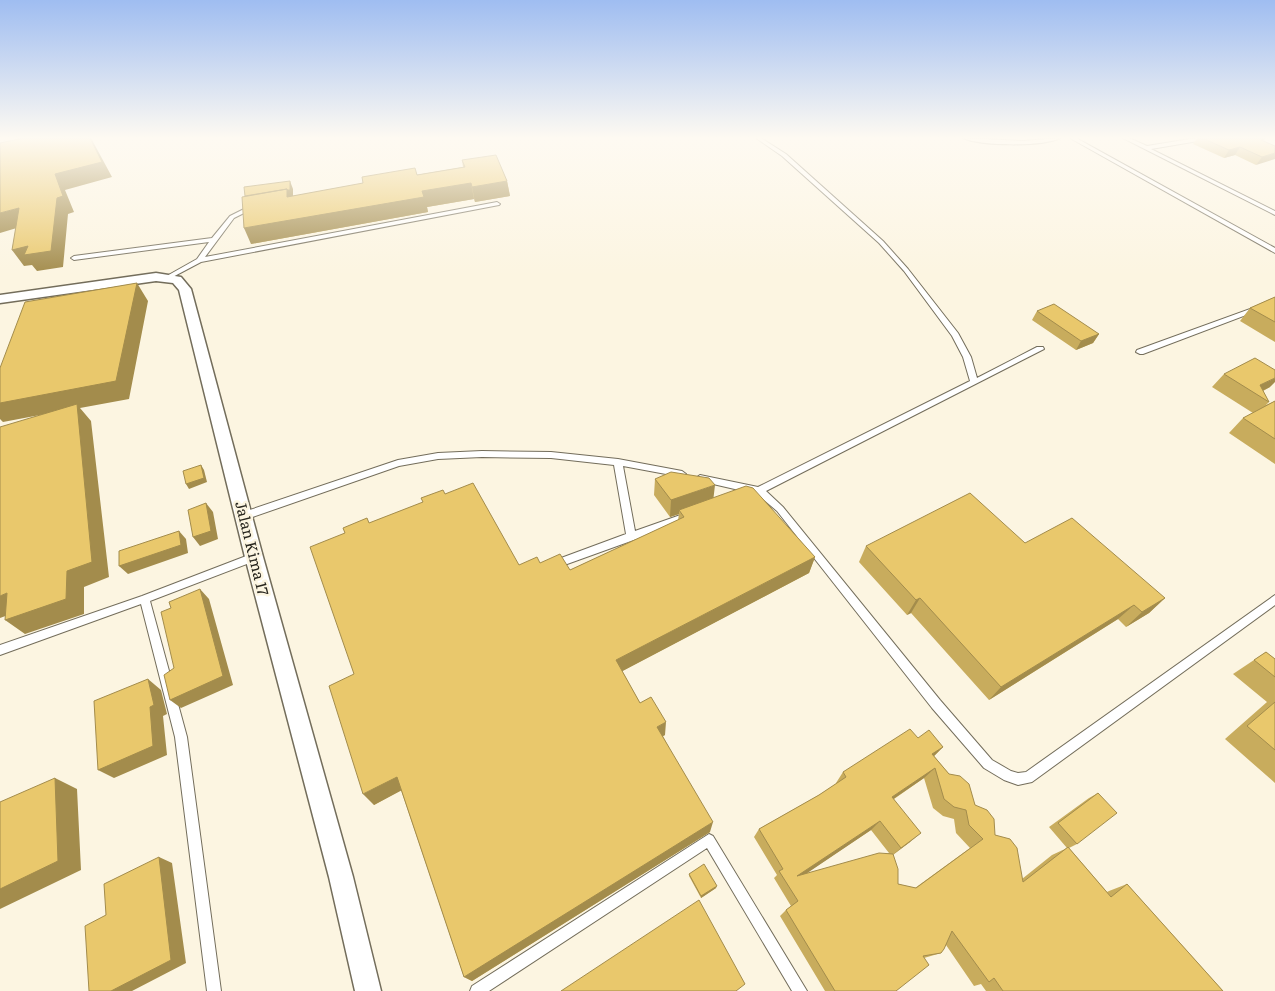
<svg xmlns="http://www.w3.org/2000/svg" width="1275" height="991" font-family="Literata,serif">
<style>
.lines{fill:none;stroke-linecap:round;stroke-linejoin:round}
.lane-casing{stroke:#736d5b;stroke-width:2}
.street-casing{stroke:#736d5b;stroke-width:3}
.lane{fill:#fff;fill-rule:evenodd}
.street{fill:#fff;fill-rule:evenodd}
.wall{fill:#c8ac5d;fill-rule:evenodd}
.shaded-wall{fill:#a38c4c}
.building{fill:#e9c86c;stroke:#a38c4c;fill-rule:evenodd}
.labels{text-anchor:middle;dominant-baseline:central;stroke-width:5;stroke-linejoin:round;paint-order:stroke}
.street-label{font-size:15px;fill:#29271f;stroke:#fcf5e1}
</style>
<rect width="100%" height="100%" fill="#fcf5e1"/>
<g class="lines">
<defs>
<path id="lane" d="M756,138H761L786,154L883,241L908,269L958,333L971,357L977,378L1037,347H1043L1044,349L766,491L783,507L940,700L992,760L1011,771L1018,773L1026,772L1275,595V605L1032,782L1018,785L1004,780L984,768L932,708L777,511L758,495H756L752,493L700,481L696,478L700,475L758,487L970,381L963,357L952,336L904,271L879,243L782,156Z
M963,138L1023,141L1060,138C1043,147 980,146 963,138Z
M1070,138H1076L1275,248V253Z
M1123,138H1129L1147,146L1196,138H1206L1204,140L1151,149L1275,211V215Z
M497,202L500,204L499,205L201,262L167,280L165,279V277L197,259L209,242L74,260L71,258L74,256L212,238L230,216L252,205L255,207L254,208L234,218L205,257Z
M1275,300V304L1143,354H1140L1136,352L1137,350Z
M482,451L551,452L618,459L682,471L686,474L682,477L623,466L635,531L689,512L692,513L693,516L692,519L556,568L553,567L551,564L553,561L626,534L614,465L551,458L482,457L438,459L399,466L244,520L241,519L240,516L241,513L398,460L438,453Z
M254,553L257,554L259,557L257,560L150,601L187,737L221,991H207L175,737L141,604L0,655V645L142,596Z
M709,834L713,836L807,991H792L707,848L489,991H470L472,986Z"/>
<path id="street" d="M156,273L181,277L191,289L263,557L353,877L381,991H355L329,877L245,557L179,290L173,283L156,281L0,303V295Z"/>
</defs>
<use href="#lane" class="lane-casing"/>
<use href="#street" class="street-casing"/>
<use href="#lane" class="lane"/>
<use href="#street" class="street"/>
</g>
<path class="wall" d="M1197,138H1265L1264,141L1275,146L1256,165L1235,155L1224,158L1193,144Z
M462,160L507,181L510,196L475,202L474,199L427,207L428,212L251,244L293,189V196L463,167Z
M1275,297V342L1240,321L1250,308Z
M1037,311L1099,334L1093,343L1076,350L1032,320Z
M1224,374L1270,387L1263,391L1269,402L1266,405L1275,401V464L1229,433L1243,418L1253,413L1212,387Z
M655,479L714,498L815,557L809,573L622,671L640,703L665,735L663,736L710,832L472,981L464,977L401,790L374,805L354,674L370,523L445,494L519,565L540,563L570,570L678,520L679,514L670,517L654,495Z
M1025,543L1165,598L1149,613L1126,627L1118,619L989,700L911,613L907,615L859,562L866,546Z
M1266,652L1275,659V783L1225,739L1267,702L1233,674Z
M918,738L943,747L934,756L975,805L995,835L1022,879L1052,855L1067,848L1049,827L1089,798L1098,793L1077,844L1069,848L1107,892L1109,891L1127,884L1223,991H986L981,984L974,986L946,945L941,953L924,958L896,991H825L780,916L786,910L791,906L774,878L777,875L754,837L759,829L819,795L836,784V783L843,772ZM924,778L933,808L943,816L954,819L956,833L970,848L915,888L898,884L893,855L910,842L894,799ZM871,830L889,853L805,874Z
M689,874L716,888L701,898L689,876Z"/>
<path class="shaded-wall" d="M90,138H91L112,177L65,190L74,212L68,214L63,267L37,271L32,265L24,266L12,250L57,198L55,174Z
M1240,147L1235,155L1224,158L1229,150Z
M1275,153V159L1256,165L1262,157Z
M290,181L293,189V198L249,206Z
M507,181L510,196L475,202L472,187Z
M471,183L474,199L427,207L428,212L251,244L244,228L422,191Z
M19,208L30,224L0,233V213Z
M137,283L148,301L129,399L80,408L91,421L109,577L84,587V614L25,634L5,620L77,408L3,422L0,419V403Z
M1099,334L1093,343L1076,350L1081,341Z
M1275,378V382L1270,387L1256,394L1260,385Z
M201,465L204,470L207,482L189,489L186,484Z
M715,485L713,502L679,510V514L670,517L671,500Z
M206,503L213,512L218,539L200,546L193,537Z
M179,531L186,539L188,553L128,574L119,566Z
M815,557L809,573L617,674L616,660Z
M200,589L209,599L233,685L181,708L170,700Z
M7,593L27,608L0,618V596Z
M920,598L911,613L907,615L916,600Z
M1165,598L1149,613L1126,627L1142,612Z
M1134,605L1118,619L989,700L1001,687Z
M148,679L161,690L167,714L163,716L167,755L114,778L98,770L150,707Z
M666,722L665,735L657,739V727Z
M943,747L932,758V754Z
M935,768L924,778L883,806L892,797Z
M397,777L406,788L374,805L363,794Z
M55,778L77,789L81,870L0,909V889Z
M880,821L871,830L791,884L797,876Z
M713,822L710,832L472,981L464,977Z
M921,833L910,842L891,856L901,848Z
M159,857L172,863L186,963L132,991H111Z
M717,886L716,888L701,898V896Z"/>
<path class="building" d="M24,138H90L102,162L55,174L63,196L57,198L51,251L24,255L28,246L12,250L19,208L0,213V143Z
M1202,138H1265L1261,140L1275,146V153L1262,157L1240,147L1229,150Z
M496,155L507,181L472,187L471,183L422,191L424,197L244,228L242,197L287,189V197L363,183L362,177L415,168L417,175L465,167L462,160Z
M290,181V190H287V189L245,196L244,187Z
M137,283L116,381L0,403V368L25,302Z
M1275,297V322L1250,308Z
M1054,304L1099,334L1081,341L1037,311Z
M1255,358L1275,370V378L1260,385L1269,402L1224,374Z
M1275,401V439L1243,418Z
M77,404L92,562L67,571L66,599L5,620L7,593L0,596V427Z
M201,465L204,478L186,484L183,471Z
M671,472L709,478L715,485L671,500L655,479Z
M473,483L519,565L537,557L540,563L560,554L570,570L684,517L679,510L746,486L753,488L815,557L616,660L640,703L651,697L666,722L657,727L713,822L464,977L397,777L363,794L329,686L354,674L310,547L345,533L343,528L367,518L369,523L423,502L421,498L443,490L445,494Z
M970,493L1025,543L1072,518L1165,598L1142,612L1134,605L1001,687L920,598L916,600L866,546Z
M206,503L211,531L193,537L188,510Z
M179,531L181,545L119,566V551Z
M200,589L223,676L170,700L164,675L174,668L161,612L171,608L169,602Z
M1266,652L1275,659V677L1254,660Z
M148,679L154,705L150,707L153,746L98,770L94,701Z
M1275,702V750L1247,726Z
M910,729L918,738L929,730L943,747L932,754L949,774L960,776L969,784L975,805L987,810L994,819L995,835L1010,839L1017,848L1023,882L1068,847L1111,897L1127,884L1223,991H1003L994,978L989,982L952,931L944,949L941,953L923,956L929,965L896,991H835L786,910L798,901L779,871L783,869L759,829L819,795L846,777L843,772ZM935,768L944,799L954,807L966,810L969,825L983,839L916,888L898,884V869L893,854L879,853L797,876L880,821L901,848L921,833L892,797Z
M55,778L58,861L0,889V802Z
M1098,793L1117,813L1077,844L1058,823Z
M159,857L171,960L111,991H89L85,926L106,915L104,884Z
M704,864L717,886L701,896L689,874Z
M699,900L745,984L736,991H561Z"/>
<linearGradient id="sky" x2="0" y2="1"><stop stop-color="#9fbdf1"/><stop offset="0.5" stop-color="#fefaf2"/><stop offset="1" stop-color="#fefaf2" stop-opacity="0"/></linearGradient>
<rect width="1275" height="276" fill="url(#sky)"/>
<g class="labels">
<g class="street-label">
<text transform="translate(253 548) rotate(76)">Jalan Kima 17</text>
</g>
</g>
</svg>
